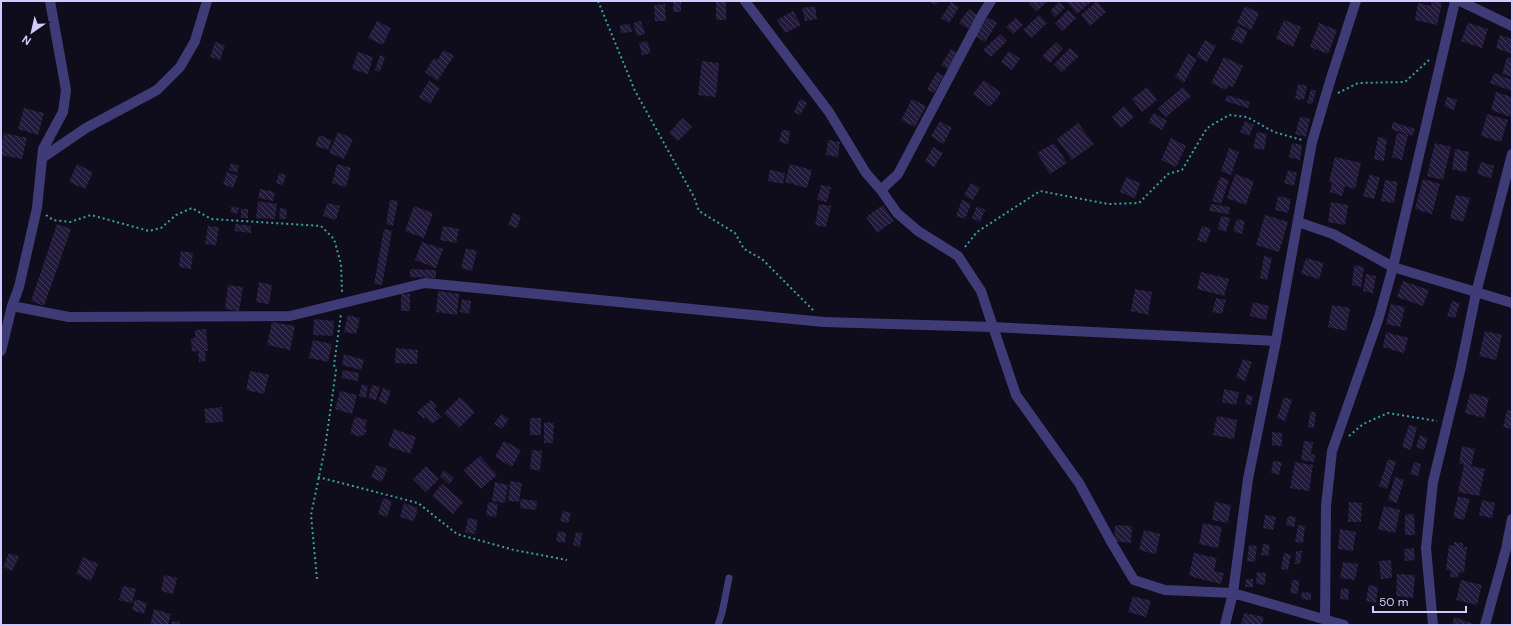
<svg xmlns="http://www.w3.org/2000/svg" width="1513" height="626" font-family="'DM Sans',sans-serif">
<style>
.building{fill:url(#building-back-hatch)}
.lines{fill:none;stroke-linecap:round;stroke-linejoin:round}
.path{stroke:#36a3a0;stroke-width:2;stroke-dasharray:2 3;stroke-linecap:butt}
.service{stroke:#3f3b76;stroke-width:7}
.minor{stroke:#3f3b76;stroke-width:10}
</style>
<defs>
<pattern id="building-back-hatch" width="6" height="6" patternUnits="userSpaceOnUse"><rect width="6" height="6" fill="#221a3a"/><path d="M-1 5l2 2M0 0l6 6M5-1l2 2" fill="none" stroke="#413a57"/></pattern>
</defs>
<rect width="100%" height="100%" fill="#0f0c1b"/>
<path class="building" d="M673,1H681V12H673Z
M928,1H938L936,5Z
M1031,1H1046L1047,2L1037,11L1029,3Z
M1066,1H1090L1091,2L1077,14Z
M1097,1L1106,12L1090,26L1081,15Z
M1432,1L1442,3L1437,25L1415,20L1418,3L1431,6Z
M716,2H726V20H716Z
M951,2L959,7L949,23L941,18Z
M1059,2L1065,8L1055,17L1050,11Z
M665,4L666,21H655L654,5Z
M815,6L817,19L805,21L802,8Z
M1245,6L1259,13L1251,30L1237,23Z
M969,9L977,15L968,29L959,23Z
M1068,10L1076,18L1063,31L1055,23Z
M793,11L801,25L785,33L777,20Z
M1039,15L1047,23L1031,38L1023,30Z
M987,17L997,23L985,42L976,36Z
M1016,18L1023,25L1013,34L1006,27Z
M1284,20L1301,27L1293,47L1276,39Z
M377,21L391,28L383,45L368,38Z
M641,21L645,34L637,36L633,23Z
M1319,23L1337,30L1328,54L1310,47Z
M1468,23L1488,29L1482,48L1461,41Z
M630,24L632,32L621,33L620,25Z
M1237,26L1248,31L1242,44L1231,39Z
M1000,34L1007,41L991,57L983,50Z
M1500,35L1512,39V54L1496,48Z
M1205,40L1216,46L1207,62L1196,56Z
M647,41L651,53L642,55L639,43Z
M215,42L225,45L220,60L210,57Z
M1056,42L1063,49L1050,63L1042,56Z
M1070,48L1079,56L1062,72L1054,64Z
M951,49L958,53L949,70L941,65Z
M444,50L454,56L437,81L425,72L434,58L437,60Z
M1009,51L1020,59L1012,70L1001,62Z
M358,52L373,57L368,74L352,69Z
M1188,54L1197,59L1184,83L1175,77Z
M380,55L385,57L380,72L375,70Z
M1224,57L1243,66L1233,87L1229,85L1226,90L1211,83Z
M1507,57L1512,59V77L1502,74Z
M702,61L719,63L716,97L698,95Z
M937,72L944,76L934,93L927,89Z
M1494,73L1512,80V91L1490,83Z
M984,80L1001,93L990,107L973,94Z
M429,81L440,88L430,104L419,97Z
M1298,84L1307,86L1304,100L1295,99Z
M1147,87L1157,100L1142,112L1132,99Z
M1183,87L1191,96L1166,117L1158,108Z
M1311,89L1316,91L1312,104L1307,103Z
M1496,92L1512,97L1511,117L1491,110Z
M1227,95L1250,102L1248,108L1225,101Z
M1447,97L1457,100L1454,110L1444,106Z
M800,99L807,103L800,115L794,112Z
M912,99L926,106L915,127L901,120Z
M1124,106L1134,117L1121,128L1112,117Z
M24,108L44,113L38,135L18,129Z
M1154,113L1167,121L1162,130L1148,122Z
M1487,114L1508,120L1501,142L1481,136Z
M1300,117L1310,119L1306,137L1295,134Z
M682,118L692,127L678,141L669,133Z
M940,121L952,128L943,144L931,136Z
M1245,121L1254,125L1249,136L1240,132Z
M1393,122L1415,129L1412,136L1391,129Z
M1078,123L1094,144L1072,160L1057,139Z
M782,130L790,131L788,144L779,142Z
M338,132L353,139L344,159L329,153Z
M1257,132L1267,134L1264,150L1253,148Z
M4,133L27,138L22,159L1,155V146Z
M1397,133L1408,135L1402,160L1392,157Z
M319,135L332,140L328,150L315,146Z
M1378,137L1387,139L1384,161L1374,159Z
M1171,138L1186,146L1176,167L1161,160Z
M828,140L840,142L838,157L826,155Z
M1054,143L1067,163L1050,174L1037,153Z
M1292,143L1302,145L1300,160L1289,157Z
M1435,143L1451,147L1443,180L1427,176Z
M933,147L943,153L934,167L925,161Z
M1229,148L1239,152L1231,175L1221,171Z
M1455,149L1469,152L1466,172L1452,169Z
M1335,157L1361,163L1355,189L1345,186L1342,196L1330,192L1332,183L1329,182Z
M1481,162L1494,166L1491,178L1477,174Z
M231,163L239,166L237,173L229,170Z
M77,164L93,172L85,189L69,182Z
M337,164L351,168L346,187L332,183Z
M790,164L812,170L807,188L785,182Z
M770,170L785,173L783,184L768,181Z
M1288,170L1297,173L1294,186L1284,183Z
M227,172L238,176L233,188L223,184Z
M279,173L286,175L283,185L276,183Z
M1235,174L1254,181L1246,205L1227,198Z
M1370,174L1380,178L1374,199L1363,196Z
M1126,177L1140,183L1135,198L1120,192Z
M1220,177L1229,180L1221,204L1212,201Z
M1423,179L1440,184L1432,214L1415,209Z
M1385,180L1398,182L1394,203L1381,201Z
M971,183L980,188L973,200L964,195Z
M821,185L831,187L827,202L817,200Z
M260,189L275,192L273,201L258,198Z
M1456,195L1470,198L1463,222L1450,218Z
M1278,196L1291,199L1288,213L1275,210Z
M390,200L398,201L393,226L386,224Z
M962,200L971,204L965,219L956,216Z
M258,201L277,204L275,219L256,218Z
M1331,202L1348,205L1345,225L1328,222Z
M327,203L340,206L336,220L323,216Z
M819,204L831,206L826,227L815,225Z
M1211,204L1230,207L1229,214L1209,211Z
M883,205L894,221L877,233L866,217Z
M232,206L239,208L237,214L230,212Z
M414,206L433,213L424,238L405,231Z
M977,206L985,210L980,222L972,218Z
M280,208L287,209L286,219H279Z
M241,209H248V218H241Z
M513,213L521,216L517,228L508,225Z
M1265,215L1288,222L1279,252L1256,245Z
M1221,216L1230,218L1226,232L1218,229Z
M1237,219L1245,221L1242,234L1233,231Z
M57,224L71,229L44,306L31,301Z
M235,224L251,226V233L235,231Z
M208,226L219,227L216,245L205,244Z
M443,226L459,229L456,243L440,240Z
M1202,226L1211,229L1206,243L1197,240Z
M384,229L392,231L382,285L374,284Z
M422,242L443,249L436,268L415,260Z
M466,248L477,251L472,271L461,268Z
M181,251L193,253L191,269L179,267Z
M1264,256L1272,258L1267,280L1260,278Z
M1306,258L1324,263L1319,279L1301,274Z
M1354,265L1364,267L1361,287L1352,285Z
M410,269L436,270V278L410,277Z
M1201,272L1229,279L1224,296L1197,289Z
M1366,274L1376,276L1373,293L1363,291Z
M1403,281L1429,290L1423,306L1397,297Z
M259,282L272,285L269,304L256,302Z
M228,285L243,287L239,311L225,309Z
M1135,289L1152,292L1148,315L1131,311Z
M438,291L459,294L457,315L436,312Z
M401,294H410V311H401Z
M1216,298L1226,300L1222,314L1212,312Z
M462,299L471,301L469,314L460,312Z
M1452,301L1460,303L1455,318L1447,316Z
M1253,302L1269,306L1266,320L1250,316Z
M1391,304L1405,307L1400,327L1386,324Z
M1332,305L1350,308L1346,331L1328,327Z
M348,315L360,318L356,334L344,332Z
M314,319L334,321L333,336L313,335Z
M272,322L295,326L290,350L267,345Z
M206,329L208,351H205L206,361L199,362L198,351L192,352L191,338H195V330Z
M1485,331L1502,335L1496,360L1479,356Z
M1386,332L1408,338L1404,353L1383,347Z
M313,340L332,344L328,362L309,358Z
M396,348L418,350L417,364L395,363Z
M344,354L364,360L361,370L342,365Z
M1243,359L1252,362L1245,381L1236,377Z
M343,370L359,373L358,381L341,378Z
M250,371L269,375L264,394L246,390Z
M362,384L368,386L366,398L359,396Z
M372,385L380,387L376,400L368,398Z
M383,388L391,391L386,404L378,401Z
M1224,389L1239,392L1236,405L1222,402Z
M340,391L357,395L352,414L335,409Z
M1470,393L1489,398L1484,418L1465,413Z
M1247,395L1253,396L1251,405L1245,404Z
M460,397L475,412L459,428L444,413Z
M1284,397L1292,400L1285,421L1277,418Z
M431,400L437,407L434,409L441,417L432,424L426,417L424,419L417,412Z
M222,407L223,422L206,423L204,409Z
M1507,410L1512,411V429L1503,427Z
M1310,412H1316L1314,428L1308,427Z
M501,414L509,419L502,429L494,424Z
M1217,416L1237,420L1234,439L1213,435Z
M355,417L367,420L364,429L367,430L365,435H362L361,437L350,433Z
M530,418H541V435H530Z
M544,422L554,423L553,443H544Z
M1409,425L1417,427L1411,450L1402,447Z
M394,429L416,437L410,454L388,446Z
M1272,432L1282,433V446L1272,445Z
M1420,435L1428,438L1424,450L1416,447Z
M504,441L521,450L512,467L495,457Z
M1304,441L1313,442L1311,454L1315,455L1314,462L1301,460Z
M1462,446L1475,449L1471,466L1485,469L1479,496L1458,492L1464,465L1459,463Z
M532,450L542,451L540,471L530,469Z
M480,456L497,475L481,489L464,470Z
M1388,459L1396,462L1387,489L1379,486Z
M1273,461L1282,462L1279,475L1271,473Z
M1295,462L1313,465L1309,491L1290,488Z
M1414,462L1421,464L1418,476L1410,474Z
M376,465L387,469L382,482L371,477Z
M426,466L439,479L426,492L413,479Z
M444,470L454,478L449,484L440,476Z
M1395,477L1404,480L1397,503L1388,500Z
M510,481L522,483L519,502L508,501Z
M495,482L508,485L505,503L492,501Z
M442,484L463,502L453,514L432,496Z
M1458,496L1470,499L1464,520L1453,517Z
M383,498L392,501L387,517L378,514Z
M521,499L537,501L536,510L520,508Z
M1482,500L1495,503L1492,518L1479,515Z
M488,502L498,504L496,517L486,515Z
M1215,502L1231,505L1228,523L1212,520Z
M1349,502L1362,503L1361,522H1348Z
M404,503L418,508L414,521L400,517Z
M1384,506L1400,510L1395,533L1378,529Z
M563,511L571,513L568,523L560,521Z
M1414,514L1415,535H1405V515Z
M1265,515L1276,517L1273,530L1263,528Z
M1288,516L1296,517L1294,527L1286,525Z
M468,518L478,520L475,534L465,532Z
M1203,523L1222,527L1218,548L1199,544Z
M1115,525L1132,526L1131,543L1114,541Z
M1298,525L1305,526L1303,543L1295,542Z
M1340,529L1356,532L1353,551L1338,549Z
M1144,530L1160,534L1156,554L1139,550Z
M558,531L566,533L565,543L556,541Z
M576,532L582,533L580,547L573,545Z
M1454,542L1463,543V547H1467L1464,573L1459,572L1458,578L1450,577L1451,571L1446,570L1449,545L1454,546Z
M1263,544L1270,545L1268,556L1261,555Z
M1249,545L1257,546L1255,562L1247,561Z
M1414,548L1415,560L1405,561L1404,549Z
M1296,551H1302L1300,564H1295Z
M9,553L19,557L12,571L3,567Z
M1194,553L1217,558L1214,571L1224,573L1221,584L1189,576Z
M1284,553L1291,555L1288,570L1281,569Z
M83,557L98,564L91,581L76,574Z
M1391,560L1392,578L1381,579L1379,561Z
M1343,562L1358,564L1355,580L1340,578Z
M1257,572L1266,573L1265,585L1256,584Z
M1397,574L1415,575L1413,598L1396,596Z
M164,575L177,578L173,594L161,591Z
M1246,579H1253V587H1245Z
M1292,580H1299L1298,594L1290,593Z
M1461,580L1482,585L1477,605L1456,600Z
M1369,585L1378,587L1376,603L1366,601Z
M123,586L136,589L132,603L119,600Z
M1341,588L1349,589L1348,600L1340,599Z
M1302,592L1311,593V600L1301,599Z
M1133,596L1151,601L1146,617L1128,612Z
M135,599L147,603L144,614L132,610Z
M154,609L171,614L168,625H150Z
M1244,613L1264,617L1262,625H1241Z
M1454,617L1477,625H1452Z
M172,621L180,622L179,625H172Z"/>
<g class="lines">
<path class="path" d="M598,1L635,91L694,197L699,211L735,233L744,249L762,259L813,310
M1338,93L1358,83L1405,82L1430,59
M46,215L53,220L70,222L91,215L149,231L161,228L176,215L192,208L211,219L321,226L334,239L341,264L342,292
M965,247L977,232L1040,191L1108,204L1139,203L1168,174L1182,170L1207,128L1229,115L1247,117L1274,132L1302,140
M1349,436L1363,424L1388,413L1437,421
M318,477L418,503L457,534L514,550L567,560
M317,579L311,515L325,448L336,370L334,365L341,314"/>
<path class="service" d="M718,625L722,613L729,578"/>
<path class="minor" d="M745,1L829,112L866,173L881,190L897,213L918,231L958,256L981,291L1016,395L1079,483L1113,545L1134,580L1165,590L1233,593L1344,625
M1460,1L1512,26
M42,158L86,128L157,90L180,67L195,41L207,1
M881,190L898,174L982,15L991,1
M1298,222L1333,234L1393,267L1512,303
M12,306L19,287L37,208L43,149L63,112L66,90L50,1
M1,351L12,306L69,317L290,316L425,283L824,322L992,327L1276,341
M1325,619L1326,506L1332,451L1379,317L1393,267L1455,1
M1225,625L1233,593L1248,479L1276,341L1312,142L1331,78L1356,1
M1433,625L1426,548L1433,482L1460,371L1476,293L1512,154
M1485,625L1506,549L1512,519"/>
</g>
<rect width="1513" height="626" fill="none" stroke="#d2cbfa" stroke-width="4"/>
<g transform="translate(32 32) rotate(214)" stroke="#0f0c1b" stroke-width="3" paint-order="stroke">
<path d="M0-3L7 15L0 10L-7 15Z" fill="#d2cbfa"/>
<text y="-6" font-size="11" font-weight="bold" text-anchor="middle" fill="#d2cbfa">N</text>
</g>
<path d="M1373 606v6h93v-6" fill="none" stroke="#d2cbfa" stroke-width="2"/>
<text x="1379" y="606" font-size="12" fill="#d2cbfa" stroke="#0f0c1b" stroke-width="3" paint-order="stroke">50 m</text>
</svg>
